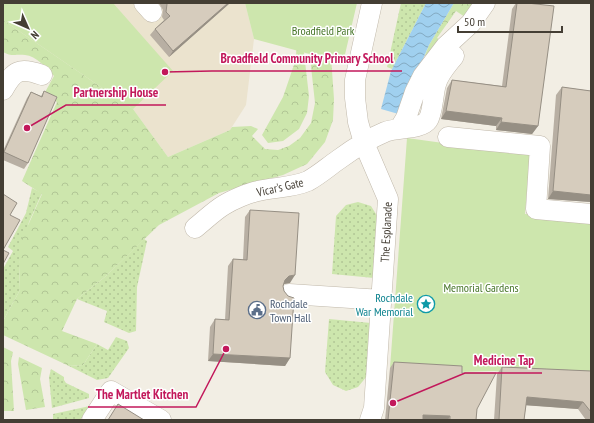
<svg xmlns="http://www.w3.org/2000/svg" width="594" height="423" font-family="'PT Sans Narrow',sans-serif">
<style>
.education{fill:#ebe3ce}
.grass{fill:url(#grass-dots)}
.forest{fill:url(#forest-crowns)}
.green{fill:#cde6ad}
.water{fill:url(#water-waves)}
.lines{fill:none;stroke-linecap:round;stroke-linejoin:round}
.minor-casing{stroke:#c0b8aa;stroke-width:21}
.minor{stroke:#fff;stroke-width:20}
.wall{fill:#b8afa3}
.shaded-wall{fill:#968f84}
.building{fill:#d6ccbd;stroke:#968f84}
.labels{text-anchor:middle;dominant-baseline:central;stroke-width:3;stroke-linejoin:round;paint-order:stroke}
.park-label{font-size:12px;fill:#467528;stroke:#fff}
.street-label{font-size:12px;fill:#443e34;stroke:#fff}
.culture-label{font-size:12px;fill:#0d838f;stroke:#fff;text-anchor:end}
.service-label{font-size:12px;fill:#4e5e75;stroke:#fff;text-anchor:start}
.leader{fill:none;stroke:#c2185b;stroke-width:1.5}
.callout-dot{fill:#c2185b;stroke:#fff;stroke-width:1.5}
.callout-label{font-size:13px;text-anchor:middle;font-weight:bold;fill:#c2185b;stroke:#fff;stroke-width:3;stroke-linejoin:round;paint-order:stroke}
</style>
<defs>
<pattern id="grass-dots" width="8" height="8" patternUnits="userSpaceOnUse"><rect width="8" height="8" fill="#cde6ad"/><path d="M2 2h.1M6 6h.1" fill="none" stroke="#b1c695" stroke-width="1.8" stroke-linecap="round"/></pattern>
<pattern id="forest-crowns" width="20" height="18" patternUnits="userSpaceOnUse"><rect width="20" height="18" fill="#cde6ad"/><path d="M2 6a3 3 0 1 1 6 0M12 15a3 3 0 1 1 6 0" fill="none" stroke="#b1c695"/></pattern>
<pattern id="water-waves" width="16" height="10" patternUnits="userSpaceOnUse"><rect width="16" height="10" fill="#a0d0ef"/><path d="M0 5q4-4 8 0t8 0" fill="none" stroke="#84aac2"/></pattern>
</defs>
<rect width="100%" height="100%" fill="#f2eee4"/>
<path class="education" d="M3,3H245L254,39L246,105L230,130L168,157L133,109L3,20Z"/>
<path class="grass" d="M401,3H426L392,69L387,67Z
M32,188L42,193L29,222L19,264L20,290L3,321V269L13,251L8,247L26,213Z
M358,202L371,206L379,219L374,278L332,274L336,216L346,205Z
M144,239L147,241L137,287L136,331L129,333L104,322L107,311L77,299L106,276Z
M329,319L371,323L367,376L358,387L346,391L333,385L325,372Z
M116,337L127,341L129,348L108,378L97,380L69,366L83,365L97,344L108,350Z
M51,369L64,377V380L66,383L89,394V398L52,408L49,377Z
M90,406L80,420H53V414Z"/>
<path class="forest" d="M454,3H479L468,19L456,11L437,38L442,41L429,57L425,55L429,45Z
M297,17L301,27L309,96L307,113L299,129L283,141L268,143L262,135L283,97L296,59Z
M3,20L133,109L168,157L230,130L232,127L251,126L258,129L252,136L265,149L278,150L289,146L300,138L311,123L315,103L307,30L329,28L334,99L333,120L325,142L307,164L283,175L219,193L159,225L106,276L77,299L62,331L97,344L83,365L69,366L3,335V321L20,290L19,264L21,241L42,194L22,181L57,102L44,94L54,76C47,68 36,56 25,55C15,54 12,57 3,52Z
M3,347L13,352L11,361L14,411H3Z
M19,357L42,368L40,379L45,407L26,410L18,364Z"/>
<path class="green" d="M3,3H113L173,71L133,109L3,20Z
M245,3H357L343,63L254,39Z
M407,138L530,155L525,214L591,219V379L494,371L458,372L390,368Z"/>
<path class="water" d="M426,3H454L429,45L415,78L402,115L381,109L391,71Z"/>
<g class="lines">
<defs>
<path id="minor" d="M144,3L152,12
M3,90C14,70 20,67 42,75
M400,128L406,118L415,92L423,76L446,46L471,23L485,3
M448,137L540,146L536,209L591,214
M195,228C205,220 214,211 224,205C232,200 248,193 258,191C274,187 292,188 308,181C319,175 328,167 338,160C353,149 368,139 385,132C396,127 421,130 428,120C433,113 433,93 436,84C439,73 447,65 454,56
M289,294L382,300
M92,420L111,391L161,420
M370,420L374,408L388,199L364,143L358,122L355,98V80L372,3"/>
</defs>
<use href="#minor" class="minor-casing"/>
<use href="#minor" class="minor"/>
</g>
<path class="wall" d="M159,3H230L169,57L150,35L155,29L164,20L162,17L163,10Z
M516,3H527L538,126L532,134L496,130V126L441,119L447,88L452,80L502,86L512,9Z
M562,87L591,91V202L548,199L556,95Z
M44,91L28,163L24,169L3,160V151L27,98L31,92L41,96Z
M250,210L290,283L284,284L283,286L290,358L285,366L208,361L210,327L215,319L225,320L228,266L233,259L243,260L245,217Z
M394,362L462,373L477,409L476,420H385L390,368Z
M502,367L591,371V420H586L578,409L526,405L524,420H494L497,374Z"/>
<path class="shaded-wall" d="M228,3H230L169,57L173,51Z
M446,111L502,118L496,126L441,119Z
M501,122L538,126L532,134L496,130Z
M553,191L591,195V202L548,199Z
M295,275L290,283L284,284L280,287L285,280L289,276Z
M213,354L290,358L285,366L208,361Z
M527,397L583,402L578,409L522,405Z
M423,415L450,416L448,420H419Z"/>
<path class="building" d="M167,3H228L173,51L155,29L170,16L166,12L167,4Z
M517,3H527L554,6L538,126L501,122L502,118L446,111L452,80L506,87Z
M562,87L591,91V195L553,191Z
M44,91L57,97L28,163L4,152L31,92L42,97Z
M3,194L17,203L10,215L20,220L3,250L9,253L3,264Z
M250,210L299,213L295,275L289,276L285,280L283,286L284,291L288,296L294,298L290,358L213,354L215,319L229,320L233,259L247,260Z
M394,362L462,366V373H496L477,409L476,420H450V416L423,415V420H388Z
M502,367L591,371V412L583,402L527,397L524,420H499Z
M118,404L144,420H108Z"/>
<defs>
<symbol id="sight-ring" viewBox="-11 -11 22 22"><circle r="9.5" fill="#fff" stroke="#0f9aa8" stroke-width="1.5"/><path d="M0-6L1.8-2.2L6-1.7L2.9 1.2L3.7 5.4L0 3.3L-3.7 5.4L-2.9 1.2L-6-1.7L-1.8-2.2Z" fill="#0f9aa8"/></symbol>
<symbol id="civic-ring" viewBox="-11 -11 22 22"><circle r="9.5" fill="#fff" stroke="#5c6f8a" stroke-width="1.5"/><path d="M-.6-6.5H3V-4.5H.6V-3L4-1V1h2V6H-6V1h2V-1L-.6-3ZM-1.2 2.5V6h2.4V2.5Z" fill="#5c6f8a"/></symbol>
</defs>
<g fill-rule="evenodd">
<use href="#sight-ring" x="416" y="294" width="20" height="20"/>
<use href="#civic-ring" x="247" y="300" width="20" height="20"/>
</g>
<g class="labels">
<g class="park-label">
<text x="323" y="30">Broadfield Park</text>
<text x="481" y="287">Memorial Gardens</text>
</g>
<g class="street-label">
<text transform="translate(280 187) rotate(-13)">Vicar's Gate</text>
<text transform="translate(386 232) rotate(-87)">The Esplanade</text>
</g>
<g class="culture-label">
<text x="413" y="297">Rochdale<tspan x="413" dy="14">War Memorial</tspan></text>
</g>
<g class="service-label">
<text x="270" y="303">Rochdale<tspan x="270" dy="14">Town Hall</tspan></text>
</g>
</g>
<path class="leader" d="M165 72L212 71H402M27 128L66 105H166M393 403L465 373H542M226 349L196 407H88"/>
<g class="callout-dot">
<circle cx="165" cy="72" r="4"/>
<circle cx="27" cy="128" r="4"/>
<circle cx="393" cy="403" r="4"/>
<circle cx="226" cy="349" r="4"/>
</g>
<g class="callout-label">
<text x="307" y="63">Broadfield Community Primary School</text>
<text x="116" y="97">Partnership House</text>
<text x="504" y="365">Medicine Tap</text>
<text x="142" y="399">The Martlet Kitchen</text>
</g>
<rect width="594" height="423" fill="none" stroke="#443e34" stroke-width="8"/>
<g transform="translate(28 28) rotate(135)" stroke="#ffffff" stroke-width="3" paint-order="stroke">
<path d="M0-3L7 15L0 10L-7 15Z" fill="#443e34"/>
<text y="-6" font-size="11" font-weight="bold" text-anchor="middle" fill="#443e34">N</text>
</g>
<path d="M458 26v6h104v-6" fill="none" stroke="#443e34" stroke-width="2"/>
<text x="464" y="26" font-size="12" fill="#443e34" stroke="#ffffff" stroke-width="3" paint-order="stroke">50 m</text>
</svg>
